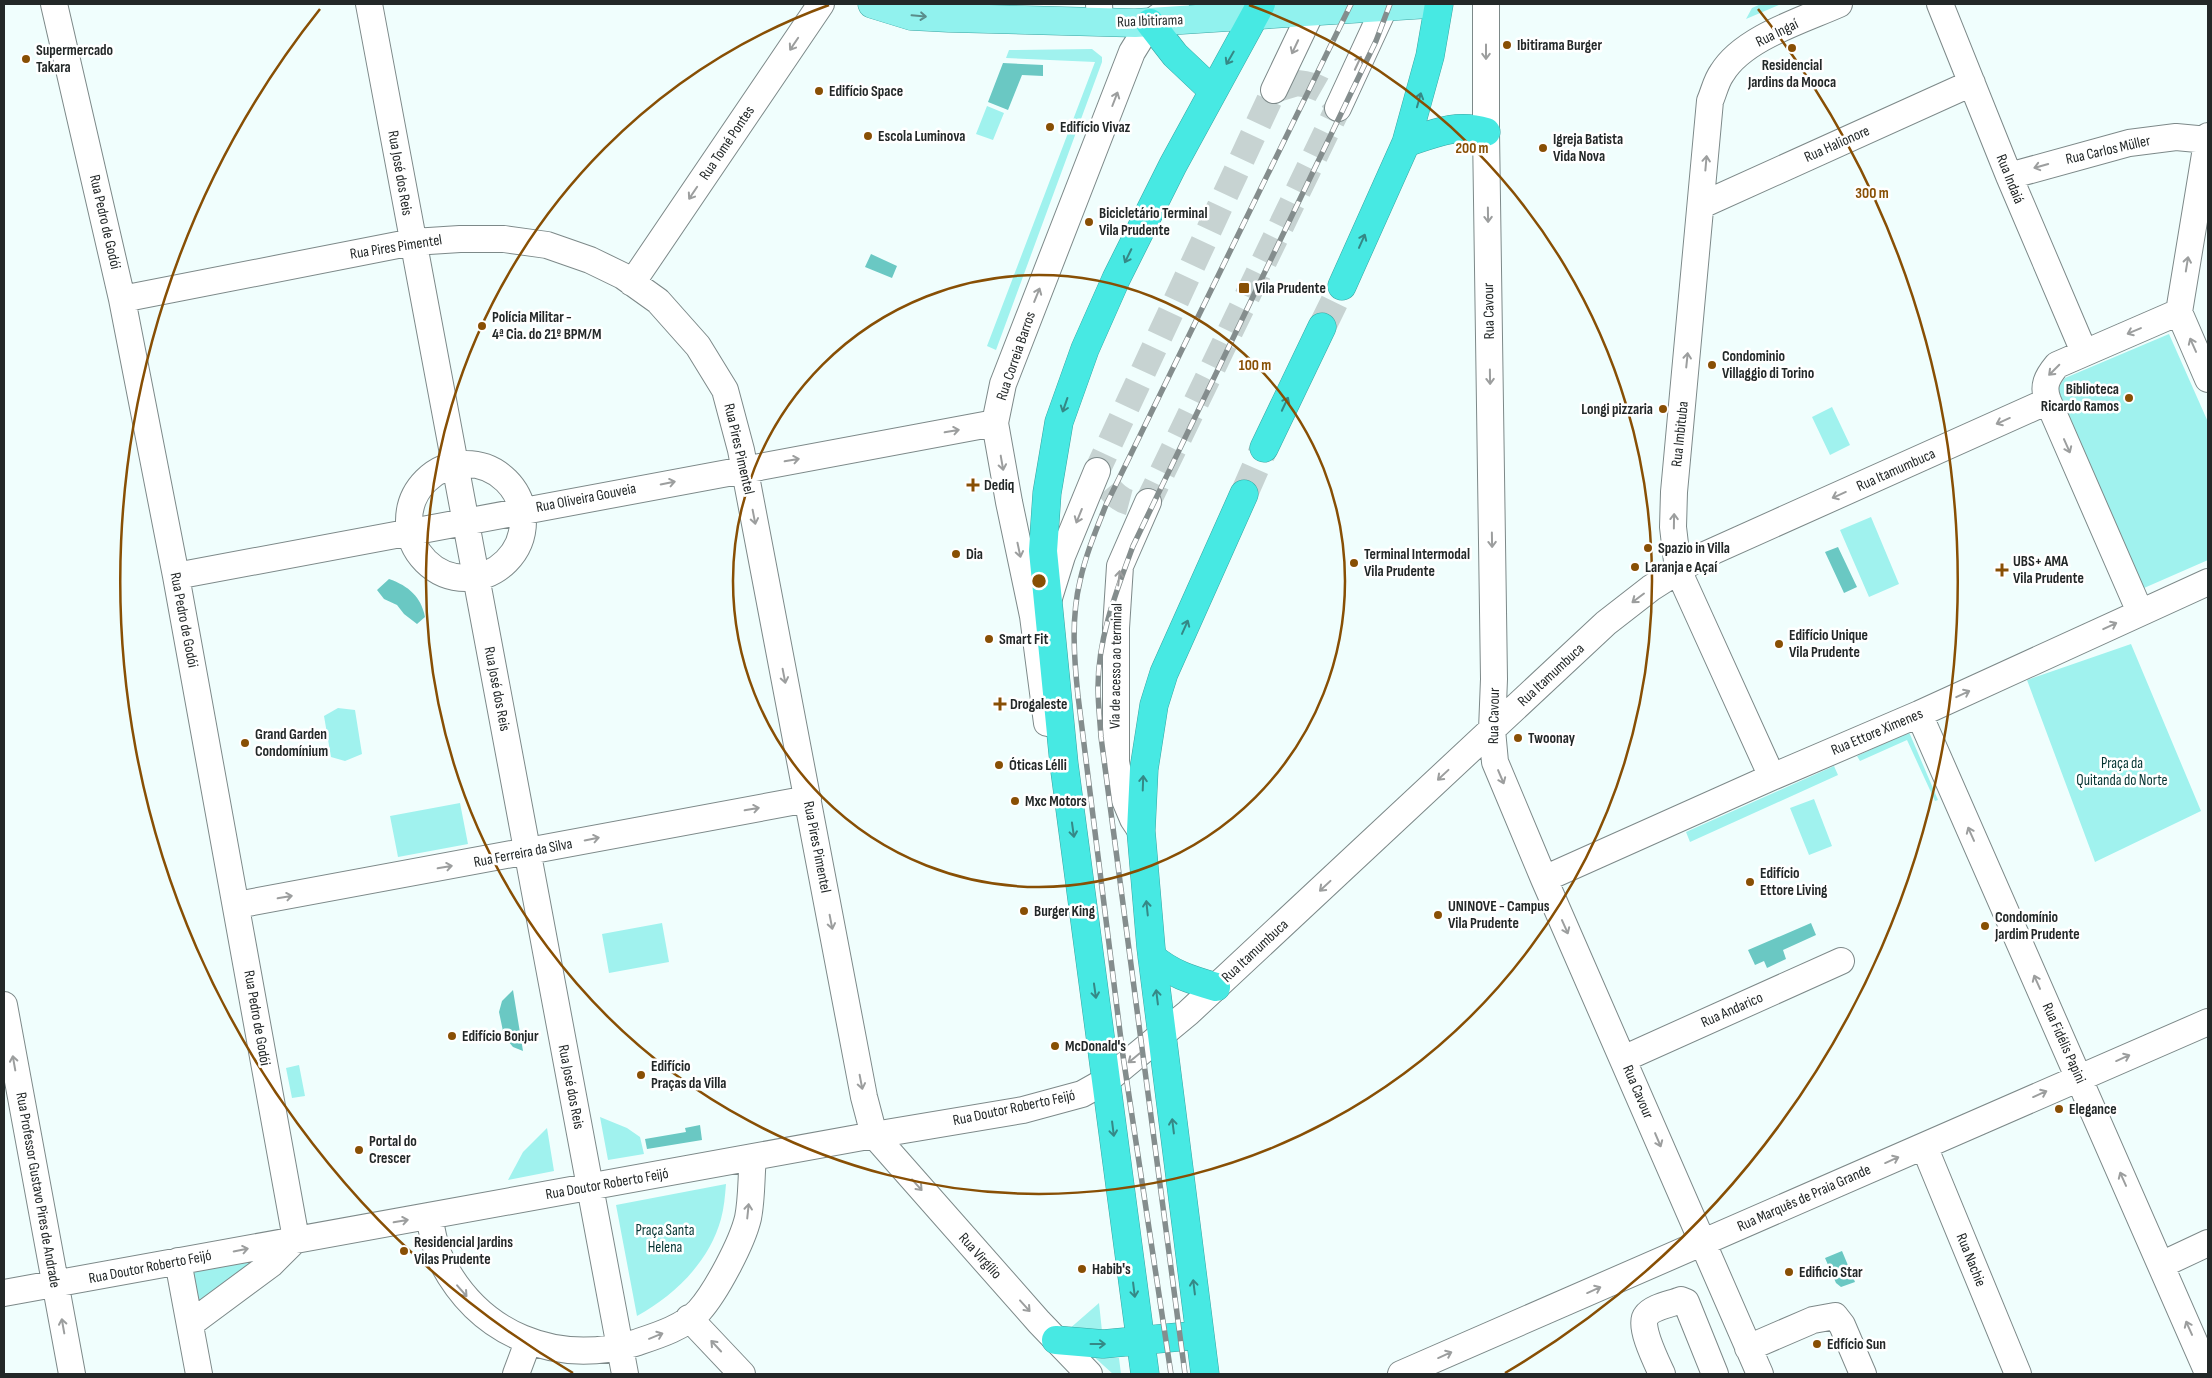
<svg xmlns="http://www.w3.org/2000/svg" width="2212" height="1378" font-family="'Sofia Sans Condensed',sans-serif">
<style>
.green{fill:#a0f2ee}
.water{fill:#6ac8c3}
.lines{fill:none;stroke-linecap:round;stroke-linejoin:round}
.minor-tunnel{stroke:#c7d3d2;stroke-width:26;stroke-dasharray:26 13;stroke-linecap:butt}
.highway-tunnel{stroke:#c7d3d2;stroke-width:28;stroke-dasharray:28 14;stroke-linecap:butt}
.minor-casing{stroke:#7d8989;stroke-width:28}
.major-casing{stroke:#3aa5a2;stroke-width:29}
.highway-casing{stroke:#3aa5a2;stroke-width:29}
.minor{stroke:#fff;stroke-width:26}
.major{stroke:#91f2ee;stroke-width:28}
.highway{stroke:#47e9e3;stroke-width:28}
.rail-casing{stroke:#848d8d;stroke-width:5.5}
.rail{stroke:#fff;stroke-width:4;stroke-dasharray:11;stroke-linecap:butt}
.oneway{stroke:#5a8d8b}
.oneway2{stroke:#9c9e9e}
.oneway3{stroke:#358886}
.ring{fill:none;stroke:#884f04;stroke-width:2.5}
.poi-dot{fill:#884f04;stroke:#fff;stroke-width:2}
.labels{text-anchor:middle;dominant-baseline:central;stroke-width:5;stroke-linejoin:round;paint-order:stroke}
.street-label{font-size:15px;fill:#232828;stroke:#fff}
.poi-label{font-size:15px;font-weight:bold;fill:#232828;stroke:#fff;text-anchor:start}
.park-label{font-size:15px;fill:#033331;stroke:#fff}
.centre{fill:#884f04;stroke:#fff;stroke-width:2.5}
.ring-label{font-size:15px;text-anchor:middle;font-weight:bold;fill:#884f04;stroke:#fff;stroke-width:5;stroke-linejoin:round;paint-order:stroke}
</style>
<rect width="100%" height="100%" fill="#f0fefd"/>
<path class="green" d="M1761,4H1781L1746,19L1752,8Z
M1092,49L1102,57V62L996,350L987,346L1095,62L1006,58L1009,50Z
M987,106L1004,113L993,140L976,134Z
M2169,334L2208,422V560L2144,588L2058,397V387L2065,378Z
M1832,407L1850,445L1830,455L1812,417Z
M1871,517L1899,584L1869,597L1840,530Z
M2131,644L2201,811L2095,862L2027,680Z
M338,708L355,710L362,754L345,761L331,757L324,716Z
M1909,732L1938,800L1935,801L1907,740L1860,761L1857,756Z
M1834,766L1838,775L1690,842L1686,832Z
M1814,799L1832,846L1809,855L1790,808Z
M460,803L468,844L398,857L390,816Z
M662,923L669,962L609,973L602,934Z
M299,1065L305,1096L292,1098L286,1068Z
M600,1117L627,1128L640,1137L644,1154L608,1160Z
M547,1128L554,1171L508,1180L523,1152Z
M726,1184C725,1196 724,1208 721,1219C709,1262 675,1295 637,1316L616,1205Z
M273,1253L194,1308L187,1270Z
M1099,1303L1102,1331L1068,1330Z
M1093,1356L1119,1358L1121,1374H1113Z"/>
<path class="water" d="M1003,63L1043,65V76L1022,75L1008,110L988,102Z
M871,254L897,266L892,278L865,267Z
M1838,547L1857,587L1844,593L1825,552Z
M389,579C409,586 421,597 425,617L417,624L404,614L397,605L384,599L377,590Z
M1811,923L1816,935L1783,950L1786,959L1767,968L1764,961L1755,965L1748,950Z
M513,990L523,1051L513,1047L504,1036L499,1012L502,1001Z
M700,1125L702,1140L647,1149L645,1139L686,1132L685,1128Z
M1842,1251L1855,1282L1841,1287L1836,1283L1825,1258Z"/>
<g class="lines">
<path class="minor-tunnel" d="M1297,83C1315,85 1329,89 1338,108L1148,502C1122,509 1110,491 1097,471L1274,90Z"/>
<path class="highway-tunnel" d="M1322,327L1342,286
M1244,494L1264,448"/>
<defs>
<path id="minor" d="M54,4L122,299L176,576L296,1239L271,1264L190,1324
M369,4L625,1374
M1099,4L1100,22
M1486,4V132L1494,679L1492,730L1495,762L1544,879L1760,1374
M1940,4L2009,176L2084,352
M1274,90L1315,4
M1338,108L1386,4
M2009,176L2129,143L2176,137L2208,140
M1702,205L1972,83
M632,283L821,4
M122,299L413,242L460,239H504L547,245L590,260L623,276L658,301L698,346L725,390L741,450L864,1097L874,1135L1039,1322L1089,1374
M2179,312L2208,136
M2179,312L2208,379
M409 521a57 57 0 1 1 114 0a57 57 0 1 1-114 0Z
M176,576L995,423
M1048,601L1062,556L1097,471
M2140,612L2048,401C2042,386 2047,377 2057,365L2179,312
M1919,714L2208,1373
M1047,723L1033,616L1009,502L995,423L1003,384L1132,52L1150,23L1176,4
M1772,777L1678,570L1673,527L1674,492L1710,101C1714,92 1716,81 1722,73C1743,38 1803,20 1839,4
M1141,831L1133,819L1122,793L1116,762V628L1120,566L1148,502
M1544,879L1772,777L1919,714L2208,582
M237,905L808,799
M4,1005L72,1374
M1623,1059L1841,961
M1924,1146L2018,1374
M429,1216C432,1230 434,1247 441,1260C479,1335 555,1366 635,1343C656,1336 683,1328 699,1311C716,1292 742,1243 748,1218C752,1198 751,1177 753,1157
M178,1261L199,1374
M2161,1265L2208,1243
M4,1293L874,1135L1023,1110L1082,1094L1107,1080L1188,1013L1606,623L1651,588L1698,558L2048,401
M689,1318L742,1374
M1748,1348L1813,1320L1835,1316L1842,1325L1863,1374
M516,1374L528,1342
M1401,1374L2208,1022
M1662,1374C1657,1363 1638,1325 1646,1316C1652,1307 1671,1304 1681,1300L1686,1302L1715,1374"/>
<path id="major" d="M872,4L911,16L949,18L1135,23L1429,4"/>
<path id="highway" d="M1150,23L1175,55L1212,90
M1406,143C1435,133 1456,123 1486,132
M1342,286L1406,143L1430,56L1439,4
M1264,448L1322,327
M1152,957C1171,974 1192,980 1216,987
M1056,1340L1103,1344L1200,1335
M1145,1374L1064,764L1043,551L1047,493L1059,422L1085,349L1116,279L1173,165L1261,4
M1205,1374L1151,948L1141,831L1144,769L1154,705L1164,673L1244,494"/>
</defs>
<use href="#minor" class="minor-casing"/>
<use href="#major" class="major-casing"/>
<use href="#highway" class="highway-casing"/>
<use href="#minor" class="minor"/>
<use href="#major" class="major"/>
<use href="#highway" class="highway"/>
<defs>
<path id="rail" d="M1171,1374L1123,1056L1078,696C1074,658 1071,618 1080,581C1086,554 1096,530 1106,505L1351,4
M1185,1374L1101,737C1100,721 1098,704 1098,687C1098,638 1116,592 1133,546L1376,41L1390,4"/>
</defs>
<use href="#rail" class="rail-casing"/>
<use href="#rail" class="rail"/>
</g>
<defs><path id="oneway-shaft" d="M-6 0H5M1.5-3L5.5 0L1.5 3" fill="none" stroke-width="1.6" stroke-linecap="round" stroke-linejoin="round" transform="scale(1.25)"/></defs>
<use class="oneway" href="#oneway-shaft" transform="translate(919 16) rotate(5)"/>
<g class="oneway2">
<use href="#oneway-shaft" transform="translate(794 44) rotate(124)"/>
<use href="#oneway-shaft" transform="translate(1295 47) rotate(115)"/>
<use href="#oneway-shaft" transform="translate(1486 52) rotate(90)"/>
<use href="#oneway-shaft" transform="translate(1358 63) rotate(-65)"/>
<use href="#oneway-shaft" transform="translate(1115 99) rotate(-69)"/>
<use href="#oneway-shaft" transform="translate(1706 163) rotate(-85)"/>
<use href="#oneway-shaft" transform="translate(2041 166) rotate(164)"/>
<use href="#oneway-shaft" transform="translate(693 193) rotate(124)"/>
<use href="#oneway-shaft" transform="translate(1488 215) rotate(89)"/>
<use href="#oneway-shaft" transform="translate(2187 264) rotate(-81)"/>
<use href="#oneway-shaft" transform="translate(1037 295) rotate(-68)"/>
<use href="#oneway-shaft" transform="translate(2134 331) rotate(157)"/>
<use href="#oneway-shaft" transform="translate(2193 345) rotate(-114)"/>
<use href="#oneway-shaft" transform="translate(1687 360) rotate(-84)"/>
<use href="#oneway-shaft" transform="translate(2054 370) rotate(135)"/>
<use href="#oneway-shaft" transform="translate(1490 377) rotate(89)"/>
<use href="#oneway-shaft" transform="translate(2003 421) rotate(156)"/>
<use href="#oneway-shaft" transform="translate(952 431) rotate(-10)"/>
<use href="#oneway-shaft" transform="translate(2067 446) rotate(66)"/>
<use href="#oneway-shaft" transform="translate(792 460) rotate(-10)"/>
<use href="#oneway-shaft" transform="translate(1002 463) rotate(80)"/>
<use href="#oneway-shaft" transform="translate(668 483) rotate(-11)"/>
<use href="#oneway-shaft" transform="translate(1839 495) rotate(156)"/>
<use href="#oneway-shaft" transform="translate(1079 516) rotate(112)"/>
<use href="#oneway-shaft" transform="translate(754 517) rotate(79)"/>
<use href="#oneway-shaft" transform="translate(1674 521) rotate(-89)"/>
<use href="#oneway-shaft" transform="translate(1492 540) rotate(89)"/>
<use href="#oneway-shaft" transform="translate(1019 550) rotate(78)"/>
<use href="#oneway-shaft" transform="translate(1119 578) rotate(-84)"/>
<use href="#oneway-shaft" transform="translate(1638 598) rotate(143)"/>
<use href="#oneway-shaft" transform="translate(2110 626) rotate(-25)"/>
<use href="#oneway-shaft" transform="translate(784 676) rotate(79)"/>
<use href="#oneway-shaft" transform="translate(1963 694) rotate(-25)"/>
<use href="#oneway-shaft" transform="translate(1443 775) rotate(137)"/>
<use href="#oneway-shaft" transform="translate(1501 777) rotate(67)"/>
<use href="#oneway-shaft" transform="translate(752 809) rotate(-10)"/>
<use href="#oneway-shaft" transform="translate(1971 834) rotate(-114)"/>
<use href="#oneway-shaft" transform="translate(592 839) rotate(-11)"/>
<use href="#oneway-shaft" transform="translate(445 867) rotate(-10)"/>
<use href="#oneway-shaft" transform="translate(1325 886) rotate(137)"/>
<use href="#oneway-shaft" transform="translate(285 897) rotate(-10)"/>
<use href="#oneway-shaft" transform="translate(831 922) rotate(79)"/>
<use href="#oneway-shaft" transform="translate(1565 927) rotate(66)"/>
<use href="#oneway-shaft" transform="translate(2037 982) rotate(-114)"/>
<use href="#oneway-shaft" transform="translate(1134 1058) rotate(141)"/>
<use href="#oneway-shaft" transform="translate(2123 1058) rotate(-24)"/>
<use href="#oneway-shaft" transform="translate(14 1063) rotate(-100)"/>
<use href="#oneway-shaft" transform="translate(861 1082) rotate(79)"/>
<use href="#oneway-shaft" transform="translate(2040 1094) rotate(-24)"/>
<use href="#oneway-shaft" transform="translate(1658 1140) rotate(67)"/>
<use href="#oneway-shaft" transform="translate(1892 1160) rotate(-24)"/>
<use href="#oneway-shaft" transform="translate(2123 1179) rotate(-114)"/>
<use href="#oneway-shaft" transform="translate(917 1185) rotate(48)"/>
<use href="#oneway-shaft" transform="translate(748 1211) rotate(-84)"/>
<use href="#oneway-shaft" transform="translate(401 1221) rotate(-10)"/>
<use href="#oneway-shaft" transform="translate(241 1250) rotate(-11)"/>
<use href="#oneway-shaft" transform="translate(1594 1290) rotate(-24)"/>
<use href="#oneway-shaft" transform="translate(462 1291) rotate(49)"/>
<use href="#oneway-shaft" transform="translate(1025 1306) rotate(48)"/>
<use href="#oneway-shaft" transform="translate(63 1326) rotate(-100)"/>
<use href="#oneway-shaft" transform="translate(2189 1328) rotate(-114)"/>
<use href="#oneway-shaft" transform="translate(656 1336) rotate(-22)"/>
<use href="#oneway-shaft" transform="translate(716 1346) rotate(-133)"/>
<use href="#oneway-shaft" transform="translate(1445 1355) rotate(-24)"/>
</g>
<g class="oneway3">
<use href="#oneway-shaft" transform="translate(1230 58) rotate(120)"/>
<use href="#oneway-shaft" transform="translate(1419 100) rotate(-74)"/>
<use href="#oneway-shaft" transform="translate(1362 241) rotate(-66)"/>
<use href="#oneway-shaft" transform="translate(1128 256) rotate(116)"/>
<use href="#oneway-shaft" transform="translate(1285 404) rotate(-65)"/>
<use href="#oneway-shaft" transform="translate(1065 405) rotate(109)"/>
<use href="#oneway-shaft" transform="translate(1185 627) rotate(-66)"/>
<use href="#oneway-shaft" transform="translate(1143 783) rotate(-88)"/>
<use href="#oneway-shaft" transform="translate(1073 830) rotate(82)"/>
<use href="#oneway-shaft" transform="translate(1147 908) rotate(-96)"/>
<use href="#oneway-shaft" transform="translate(1095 991) rotate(82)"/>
<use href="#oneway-shaft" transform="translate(1157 997) rotate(-97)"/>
<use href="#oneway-shaft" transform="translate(1173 1126) rotate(-97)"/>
<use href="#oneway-shaft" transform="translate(1113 1129) rotate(83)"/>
<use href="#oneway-shaft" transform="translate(1194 1287) rotate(-97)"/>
<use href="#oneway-shaft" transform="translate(1134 1290) rotate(83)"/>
<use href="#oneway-shaft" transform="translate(1098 1344)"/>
</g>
<g class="ring">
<circle cx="1039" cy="581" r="306"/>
<path d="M1249 5A613 613 0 1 1 829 5"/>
<path d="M573 1373A919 919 0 0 1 320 9M1758 9A919 919 0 0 1 1505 1373"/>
</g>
<g class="poi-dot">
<circle cx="1507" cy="45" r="5"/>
<circle cx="1792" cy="48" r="5"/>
<circle cx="26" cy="59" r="5"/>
<circle cx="819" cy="91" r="5"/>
<circle cx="1050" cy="127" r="5"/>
<circle cx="868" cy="136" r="5"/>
<circle cx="1543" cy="148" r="5"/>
<circle cx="1089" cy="222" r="5"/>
<rect x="1238" y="282" width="12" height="12" rx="2.5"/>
<circle cx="482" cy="326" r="5"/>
<circle cx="1712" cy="365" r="5"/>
<circle cx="2129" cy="398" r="5"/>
<circle cx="1663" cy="409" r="5"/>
<path d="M970.5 477.5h5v5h5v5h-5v5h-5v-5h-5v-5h5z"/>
<circle cx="1648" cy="548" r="5"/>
<circle cx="956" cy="554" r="5"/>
<circle cx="1354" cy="563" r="5"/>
<circle cx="1635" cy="567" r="5"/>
<path d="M1999.5 562.5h5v5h5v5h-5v5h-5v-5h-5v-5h5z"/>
<circle cx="989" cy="639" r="5"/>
<circle cx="1779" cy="644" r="5"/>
<path d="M997.5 696.5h5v5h5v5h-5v5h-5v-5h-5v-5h5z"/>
<circle cx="1518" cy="738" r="5"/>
<circle cx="245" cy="743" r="5"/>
<circle cx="999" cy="765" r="5"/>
<circle cx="1015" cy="801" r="5"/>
<circle cx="1750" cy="882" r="5"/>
<circle cx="1024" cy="911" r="5"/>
<circle cx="1438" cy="915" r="5"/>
<circle cx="1985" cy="926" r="5"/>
<circle cx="452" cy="1036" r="5"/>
<circle cx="1055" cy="1046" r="5"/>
<circle cx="641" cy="1075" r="5"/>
<circle cx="2059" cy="1109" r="5"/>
<circle cx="359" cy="1150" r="5"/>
<circle cx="404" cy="1251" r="5"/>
<circle cx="1082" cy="1269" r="5"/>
<circle cx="1789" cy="1272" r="5"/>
<circle cx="1817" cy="1344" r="5"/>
</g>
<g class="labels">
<g class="street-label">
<text transform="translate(1150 21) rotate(-2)">Rua Ibitirama</text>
<text transform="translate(1777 33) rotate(-26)">Rua Ingaí</text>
<text transform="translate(727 143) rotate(-56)">Rua Tomé Pontes</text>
<text transform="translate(1837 144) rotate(-24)">Rua Halionore</text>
<text transform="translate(2108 150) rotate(-13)">Rua Carlos Müller</text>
<text transform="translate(400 173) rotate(80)">Rua José dos Reis</text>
<text transform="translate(2010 179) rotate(68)">Rua Indaiá</text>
<text transform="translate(105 222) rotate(77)">Rua Pedro de Godói</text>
<text transform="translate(396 247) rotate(-9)">Rua Pires Pimentel</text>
<text transform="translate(1489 311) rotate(-91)">Rua Cavour</text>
<text transform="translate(1016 356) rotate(-71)">Rua Correia Barros</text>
<text transform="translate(1680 434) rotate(-84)">Rua Imbituba</text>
<text transform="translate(739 449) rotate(77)">Rua Pires Pimentel</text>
<text transform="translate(1896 470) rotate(-24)">Rua Itamumbuca</text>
<text transform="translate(586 498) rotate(-11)">Rua Oliveira Gouveia</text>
<text transform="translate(184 620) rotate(79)">Rua Pedro de Godói</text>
<text transform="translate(1116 666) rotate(-89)">Via de acesso ao terminal</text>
<text transform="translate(1551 675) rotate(-43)">Rua Itamumbuca</text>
<text transform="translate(497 689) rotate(79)">Rua José dos Reis</text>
<text transform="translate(1494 716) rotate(-89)">Rua Cavour</text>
<text transform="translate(1877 732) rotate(-23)">Rua Ettore Ximenes</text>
<text transform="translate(817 847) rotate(79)">Rua Pires Pimentel</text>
<text transform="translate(523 853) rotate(-11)">Rua Ferreira da Silva</text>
<text transform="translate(1255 951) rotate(-43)">Rua Itamumbuca</text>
<text transform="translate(1732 1010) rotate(-24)">Rua Andarico</text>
<text transform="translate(257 1018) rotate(80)">Rua Pedro de Godói</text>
<text transform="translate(2064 1043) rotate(66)">Rua Fidélis Papini</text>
<text transform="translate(571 1087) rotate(79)">Rua José dos Reis</text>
<text transform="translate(1638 1092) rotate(67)">Rua Cavour</text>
<text transform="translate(1014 1108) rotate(-12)">Rua Doutor Roberto Feijó</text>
<text transform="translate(607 1184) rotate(-10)">Rua Doutor Roberto Feijó</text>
<text transform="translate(38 1190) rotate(80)">Rua Professor Gustavo Pires de Andrade</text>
<text transform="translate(1804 1198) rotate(-24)">Rua Marquês de Praia Grande</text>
<text transform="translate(980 1256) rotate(48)">Rua Virgílio</text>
<text transform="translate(1971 1260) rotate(68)">Rua Nachie</text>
<text transform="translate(150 1267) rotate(-11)">Rua Doutor Roberto Feijó</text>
</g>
<g class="poi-label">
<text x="1517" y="45">Ibitirama Burger</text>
<text x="36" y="50">Supermercado<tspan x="36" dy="17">Takara</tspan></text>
<text x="1792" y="65" text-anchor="middle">Residencial<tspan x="1792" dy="17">Jardins da Mooca</tspan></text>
<text x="829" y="91">Edifício Space</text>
<text x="1060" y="127">Edifício Vivaz</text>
<text x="878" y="136">Escola Luminova</text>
<text x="1553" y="139">Igreja Batista<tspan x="1553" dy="17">Vida Nova</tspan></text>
<text x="1099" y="213">Bicicletário Terminal<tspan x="1099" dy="17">Vila Prudente</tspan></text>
<text x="1255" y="288">Vila Prudente</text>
<text x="492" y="317">Polícia Militar -<tspan x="492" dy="17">4ª Cia. do 21º BPM/M</tspan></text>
<text x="1722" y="356">Condominio<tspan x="1722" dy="17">Villaggio di Torino</tspan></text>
<text x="2119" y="389" text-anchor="end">Biblioteca<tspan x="2119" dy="17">Ricardo Ramos</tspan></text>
<text x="1653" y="409" text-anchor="end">Longi pizzaria</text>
<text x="984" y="485">Dediq</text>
<text x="1658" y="548">Spazio in Villa</text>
<text x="966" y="554">Dia</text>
<text x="1364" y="554">Terminal Intermodal<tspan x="1364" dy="17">Vila Prudente</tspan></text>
<text x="2013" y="561">UBS+ AMA<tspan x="2013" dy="17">Vila Prudente</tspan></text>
<text x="1645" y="567">Laranja e Açaí</text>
<text x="1789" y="635">Edifício Unique<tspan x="1789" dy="17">Vila Prudente</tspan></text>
<text x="999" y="639">Smart Fit</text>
<text x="1010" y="704">Drogaleste</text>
<text x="255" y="734">Grand Garden<tspan x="255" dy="17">Condomínium</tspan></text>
<text x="1528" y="738">Twoonay</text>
<text x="1009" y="765">Óticas Lélli</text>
<text x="1025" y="801">Mxc Motors</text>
<text x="1760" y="873">Edifício<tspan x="1760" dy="17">Ettore Living</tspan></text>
<text x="1448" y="906">UNINOVE - Campus<tspan x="1448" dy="17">Vila Prudente</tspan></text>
<text x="1034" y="911">Burger King</text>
<text x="1995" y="917">Condomínio<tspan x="1995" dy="17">Jardim Prudente</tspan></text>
<text x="462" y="1036">Edifício Bonjur</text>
<text x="1065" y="1046">McDonald's</text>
<text x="651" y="1066">Edifício<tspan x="651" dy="17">Praças da Villa</tspan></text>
<text x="2069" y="1109">Elegance</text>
<text x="369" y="1141">Portal do<tspan x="369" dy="17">Crescer</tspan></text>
<text x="414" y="1242">Residencial Jardins<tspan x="414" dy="17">Vilas Prudente</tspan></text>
<text x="1092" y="1269">Habib's</text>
<text x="1799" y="1272">Edificio Star</text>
<text x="1827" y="1344">Edfício Sun</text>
</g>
<g class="park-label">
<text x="2122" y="763">Praça da<tspan x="2122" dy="17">Quitanda do Norte</tspan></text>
<text x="665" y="1230">Praça Santa<tspan x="665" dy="17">Helena</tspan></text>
</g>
</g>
<circle cx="1039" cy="581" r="8" class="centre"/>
<g class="ring-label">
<text x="1472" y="153">200 m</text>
<text x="1872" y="198">300 m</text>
<text x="1255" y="370">100 m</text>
</g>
<rect width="2212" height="1378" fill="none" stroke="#232828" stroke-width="10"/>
</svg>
